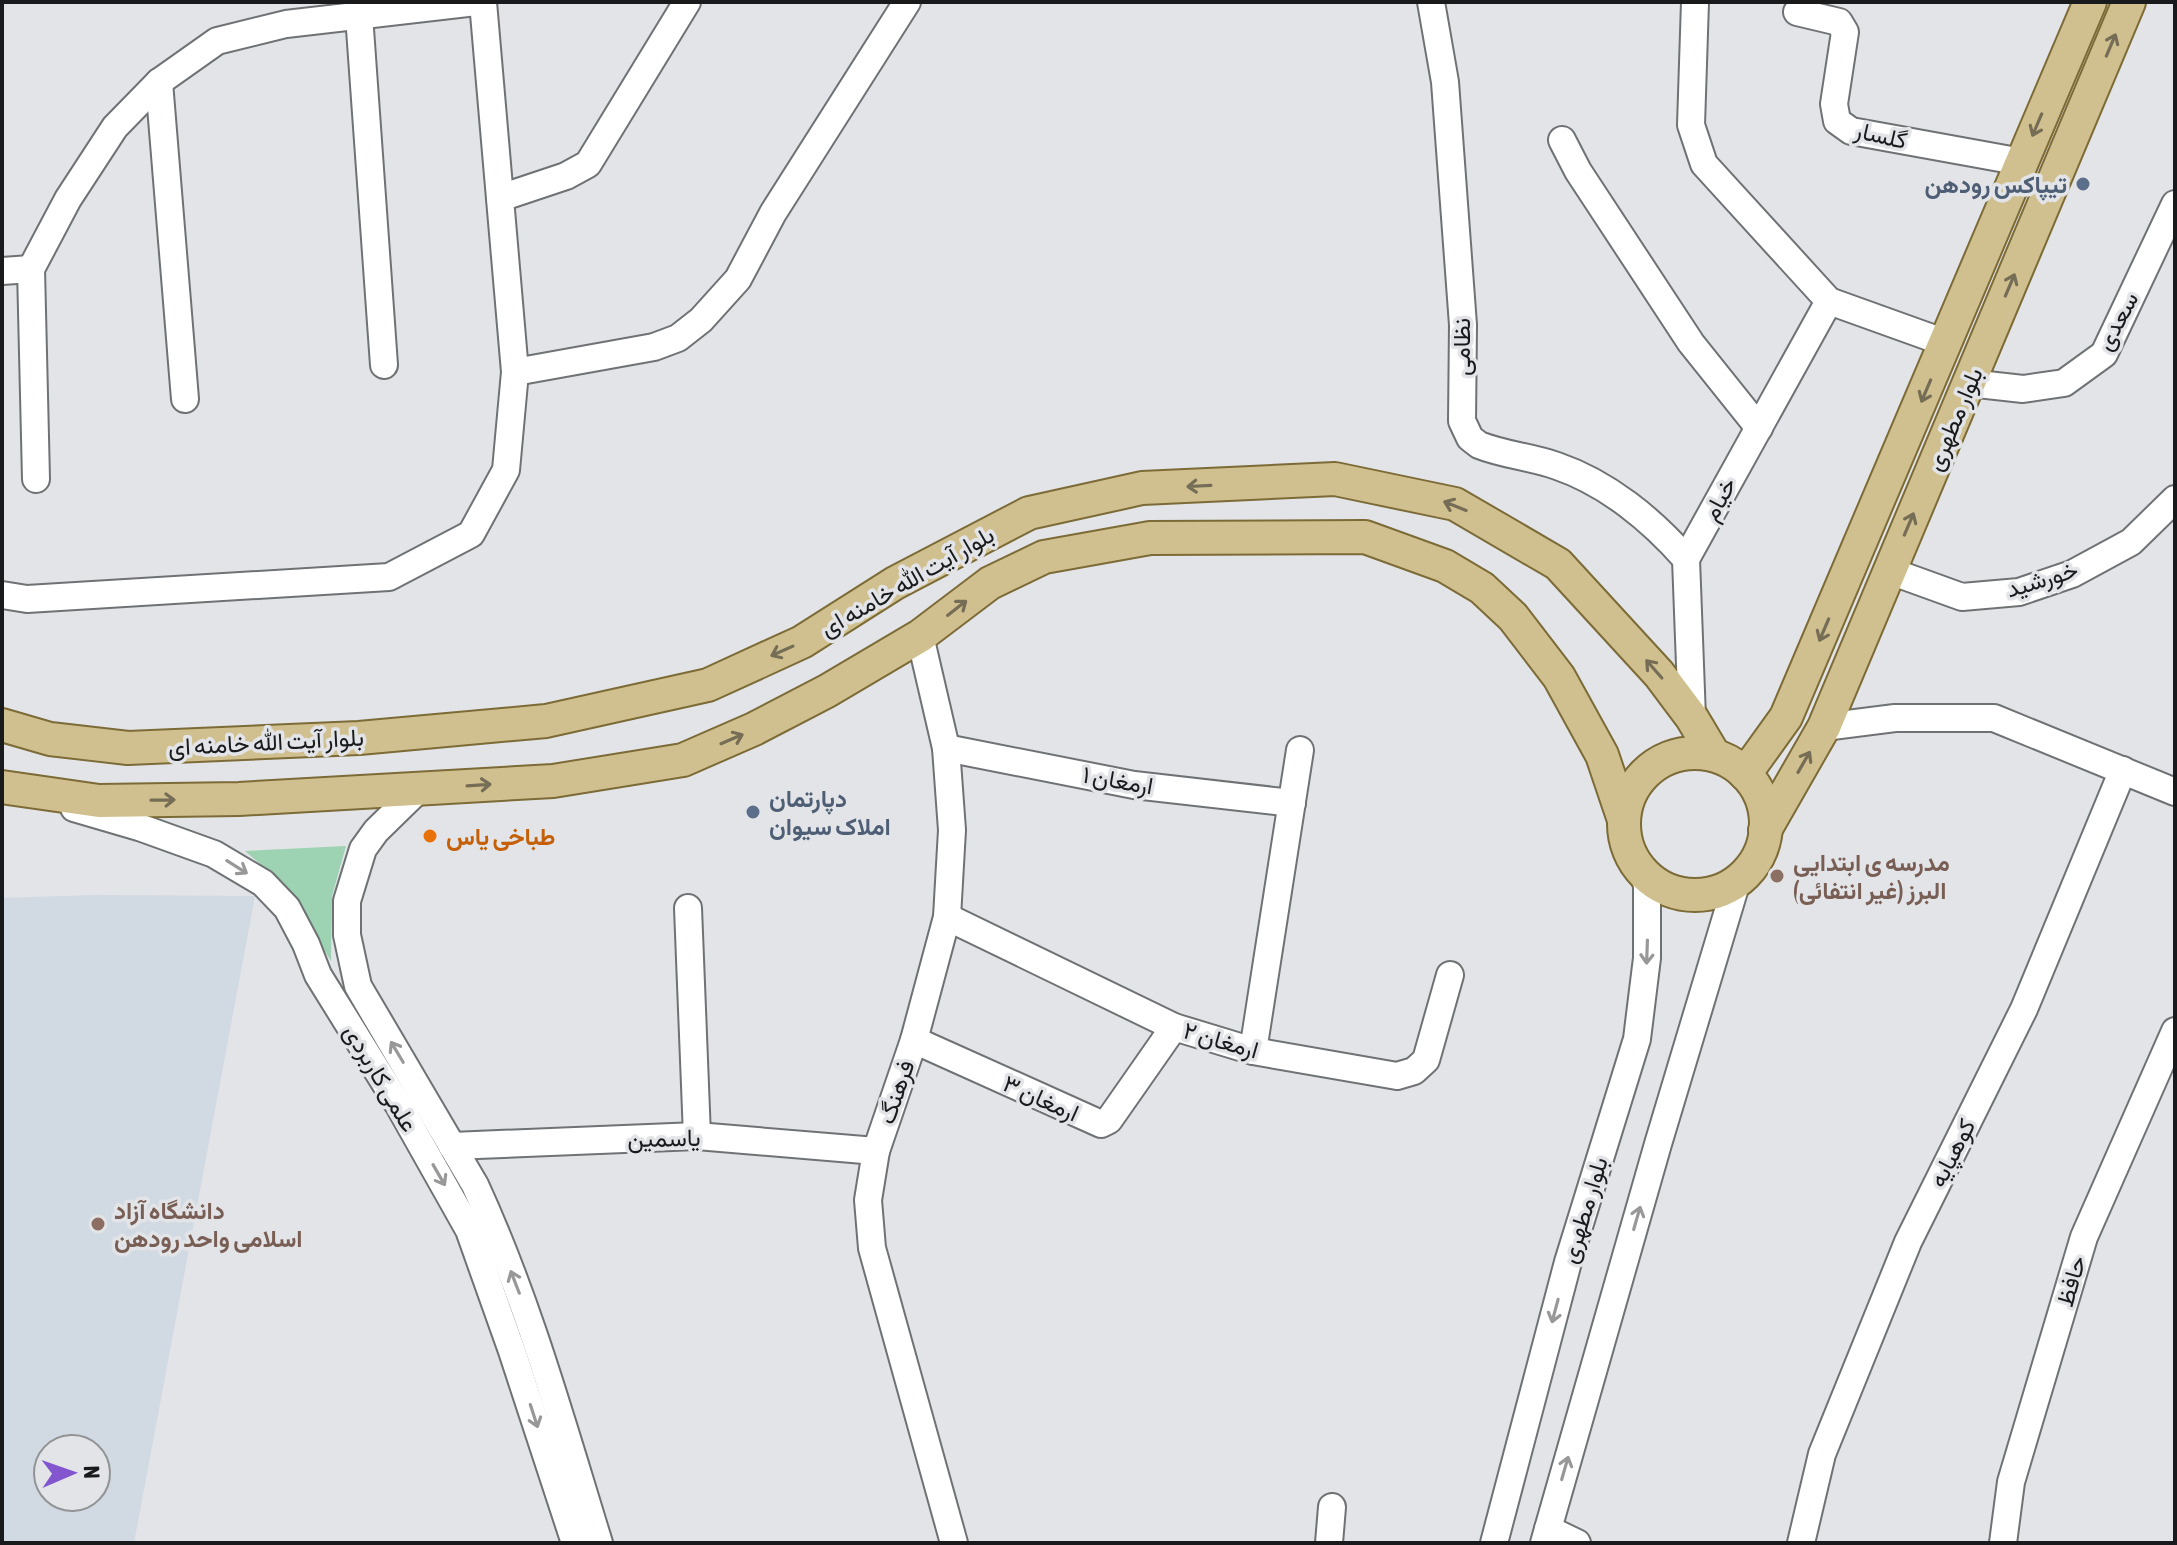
<svg xmlns="http://www.w3.org/2000/svg" width="2177" height="1545" font-family="'Asap Condensed',Vazirmatn,sans-serif">
  <style>
    .built { fill: #d1d9e2; fill-rule: evenodd }
    .green { fill: #9dd2b2 }
    .lines { fill: none; stroke-linecap: round; stroke-linejoin: round }
    .minor-casing { stroke: #6f7274; stroke-width: 30 }
    .major-casing { stroke: #7c6b36; stroke-width: 36 }
    .minor { stroke: #fff; stroke-width: 26 }
    .major { stroke: #d1c08f; stroke-width: 32 }
    .oneway { stroke: #756d55 }
    .oneway2 { stroke: #989898 }
    .service-dot { fill: #5c6f8a; stroke: #e2e4e7; stroke-width: 3 }
    .food-dot { fill: #e8710a; stroke: #e2e4e7; stroke-width: 3 }
    .education-dot { fill: #8d6e63; stroke: #e2e4e7; stroke-width: 3 }
    .labels { text-anchor: middle; dominant-baseline: central; stroke-width: 7; stroke-linejoin: round; paint-order: stroke }
    .street-label { font-size: 24px; fill: #191a1b; stroke: #e2e4e7 }
    .service-label { font-size: 24px; font-weight: bold; fill: #4e5e75; stroke: #e2e4e7; text-anchor: end }
    .food-label { font-size: 24px; font-weight: bold; fill: #c56008; stroke: #e2e4e7; text-anchor: start }
    .education-label { font-size: 24px; font-weight: bold; fill: #785e54; stroke: #e2e4e7; text-anchor: start }
  </style>
  <rect width="100%" height="100%" fill="#e2e4e7"/>
  <path class="built" d="M95,895l160,1 -121,647h-132v-645zM48,1449h48v48h-48z"/>
  <path class="green" d="M346,846l-14,50 -1,65 -49,-78 -37,-32z"/>
  <g class="lines">
    <g class="minor-casing">
      <g id="minor">
        <path d="M1431,2l14,80 18,243 -1,96 8,17 9,7c25,10 53,12 78,21 50,17 95,54 129,93"/>
        <path d="M1797,12l42,10 6,10 -11,72 3,17 14,10 171,31"/>
        <path d="M359,15l25,350"/>
        <path d="M159,82l26,317"/>
        <path d="M1562,140l16,31 113,172 68,85"/>
        <path d="M500,198l66,-22 22,-12 99,-162"/>
        <path d="M2,271l29,-2"/>
        <path d="M1829,301l117,42"/>
        <path d="M515,372l139,-25 24,-9 23,-18 37,-41 35,-66 134,-211"/>
        <path d="M1969,383l54,6 41,-6 40,-29 71,-150"/>
        <path d="M36,479l-5,-210 37,-70 47,-72 44,-45 58,-41 69,-17 190,-22"/>
        <path d="M1890,571l72,26 57,-5 53,-18 59,-32 44,-43"/>
        <path d="M2,595l25,4 362,-22 82,-43 35,-64 9,-98 -32,-370"/>
        <path d="M920,636l26,112 6,82 -5,87 -33,123 -38,111 -8,49 4,48 82,295"/>
        <path d="M1692,718l-6,-159 143,-258 -125,-137 -13,-39 4,-123"/>
        <path d="M1824,727l71,-9h99l181,74"/>
        <path d="M946,748l188,37 158,18"/>
        <path d="M419,789l-43,42 -13,18 -16,52v34l11,51 117,199c53,115 87,238 124,358"/>
        <path d="M74,808l65,19 75,27 49,29 24,25 19,36 12,31 80,129 71,126 43,121 63,192"/>
        <path d="M688,908l9,228"/>
        <path d="M947,917l227,110 79,24 144,25 17,-5 12,-11 24,-85"/>
        <path d="M914,1040l187,84 8,-4 65,-93"/>
        <path d="M1253,1051l47,-301"/>
        <path d="M452,1146l245,-10 179,15"/>
        <path d="M1548,1529l29,14"/>
        <path d="M1329,1543l3,-36"/>
        <path d="M1494,1543l74,-281 69,-223 10,-81v-72l-3,-12"/>
        <path d="M1544,1543l114,-399 79,-263"/>
        <path d="M1801,1543l21,-89 86,-212 116,-233 99,-239"/>
        <path d="M2003,1543l8,-61 73,-245 91,-206"/>
      </g>
    </g>
    <g class="major-casing">
      <g id="major">
        <path d="M2,725l48,14 78,9 231,-10 187,-17 162,-36 94,-43 93,-59 134,-70 113,-25 193,-9 120,25 103,60 101,110 33,44 22,37"/>
        <circle cx="1695" cy="824" r="71"/>
        <path d="M1745,774l41,-57 304,-715"/>
        <path d="M2,787l97,14 140,-2 314,-18 130,-21 71,-31 73,-38 93,-55 70,-53 54,-26 106,-19 215,-1 80,29 37,22 31,29 46,60 43,78 22,65"/>
        <path d="M1765,830l59,-103 305,-725"/>
      </g>
    </g>
    <use href="#minor" class="minor"/>
    <use href="#major" class="major"/>
  </g>
  <defs><path id="oneway-shaft" d="M-6 0H5M1.5-3L5.5 0L1.5 3" fill="none" stroke-width="1.6" stroke-linecap="round" stroke-linejoin="round" transform="scale(2)"/></defs>
  <g class="oneway">
    <use href="#oneway-shaft" transform="translate(2111 45) rotate(-67)"/>
    <use href="#oneway-shaft" transform="translate(2037 125) rotate(113)"/>
    <use href="#oneway-shaft" transform="translate(2010 285) rotate(-67)"/>
    <use href="#oneway-shaft" transform="translate(1926 391) rotate(113)"/>
    <use href="#oneway-shaft" transform="translate(1199 486) rotate(177)"/>
    <use href="#oneway-shaft" transform="translate(1455 506) rotate(-158)"/>
    <use href="#oneway-shaft" transform="translate(1909 524) rotate(-67)"/>
    <use href="#oneway-shaft" transform="translate(957 608) rotate(-38)"/>
    <use href="#oneway-shaft" transform="translate(1824 630) rotate(113)"/>
    <use href="#oneway-shaft" transform="translate(782 651) rotate(156)"/>
    <use href="#oneway-shaft" transform="translate(1654 669) rotate(-131)"/>
    <use href="#oneway-shaft" transform="translate(732 739) rotate(-23)"/>
    <use href="#oneway-shaft" transform="translate(1804 762) rotate(-60)"/>
    <use href="#oneway-shaft" transform="translate(479 785) rotate(-4)"/>
    <use href="#oneway-shaft" transform="translate(163 800) rotate(-1)"/>
  </g>
  <g class="oneway2">
    <use href="#oneway-shaft" transform="translate(237 867) rotate(32)"/>
    <use href="#oneway-shaft" transform="translate(1647 952) rotate(92)"/>
    <use href="#oneway-shaft" transform="translate(397 1052) rotate(-121)"/>
    <use href="#oneway-shaft" transform="translate(439 1175) rotate(60)"/>
    <use href="#oneway-shaft" transform="translate(1637 1218) rotate(-74)"/>
    <use href="#oneway-shaft" transform="translate(515 1282) rotate(-111)"/>
    <use href="#oneway-shaft" transform="translate(1555 1311) rotate(105)"/>
    <use href="#oneway-shaft" transform="translate(534 1416) rotate(72)"/>
    <use href="#oneway-shaft" transform="translate(1565 1468) rotate(-74)"/>
  </g>
  <g class="service-dot">
    <circle cx="2083" cy="184" r="8"/>
    <circle cx="753" cy="812" r="8"/>
  </g>
  <circle class="food-dot" cx="430" cy="836" r="8"/>
  <g class="education-dot">
    <circle cx="1777" cy="876" r="8"/>
    <circle cx="98" cy="1224" r="8"/>
  </g>
  <g class="labels">
    <g class="street-label">
      <text transform="translate(1881 135) rotate(13)">گلسار</text>
      <text transform="translate(2117 321) rotate(-62)">سعدی</text>
      <text transform="translate(1461 347) rotate(-90)">نظامی</text>
      <text transform="translate(1954 419) rotate(-67)">بلوار مطهری</text>
      <text transform="translate(1719 499) rotate(-62)">خیام</text>
      <text transform="translate(2042 579) rotate(-17)">خورشید</text>
      <text transform="translate(907 581) rotate(-30)">بلوار آیت الله خامنه ای</text>
      <text transform="translate(266 742) rotate(-3)">بلوار آیت الله خامنه ای</text>
      <text transform="translate(1118 780) rotate(10)">ارمغان ۱</text>
      <text transform="translate(1221 1040) rotate(16)">ارمغان ۲</text>
      <text transform="translate(381 1078) rotate(59)">علمی کاربردی</text>
      <text transform="translate(896 1092) rotate(-71)">فرهنگ</text>
      <text transform="translate(1041 1098) rotate(24)">ارمغان ۳</text>
      <text transform="translate(664 1138) rotate(-1)">یاسمین</text>
      <text transform="translate(1952 1153) rotate(-63)">کوهپایه</text>
      <text transform="translate(1584 1210) rotate(-73)">بلوار مطهری</text>
      <text transform="translate(2071 1281) rotate(-74)">حافظ</text>
    </g>
    <g class="service-label">
      <text x="2067" y="184">تیپاکس رودهن</text>
      <text x="769" y="798" text-anchor="start">دپارتمان<tspan x="769" dy="28">املاک سیوان</tspan></text>
    </g>
    <g class="food-label">
      <text x="446" y="836">طباخی یاس</text>
    </g>
    <g class="education-label">
      <text x="1793" y="862">مدرسه ی ابتدایی<tspan x="1793" dy="28">(غیر انتفائی) البرز</tspan></text>
      <text x="114" y="1210">دانشگاه آزاد<tspan x="114" dy="28">اسلامی واحد رودهن</tspan></text>
    </g>
  </g>
  <rect width="2177" height="1545" fill="none" stroke="#191a1b" stroke-width="8"/>
  <g transform="translate(72 1473) rotate(88)"><circle r="38" fill="#e2e4e7" stroke="#929395" stroke-width="2"/>
  <path d="M0-6L14 30L0 20L-14 30Z" fill="#8356d0"/>
  <text y="-12" font-size="22" font-weight="bold" text-anchor="middle" fill="#191a1b">N</text>
  </g>
</svg>
